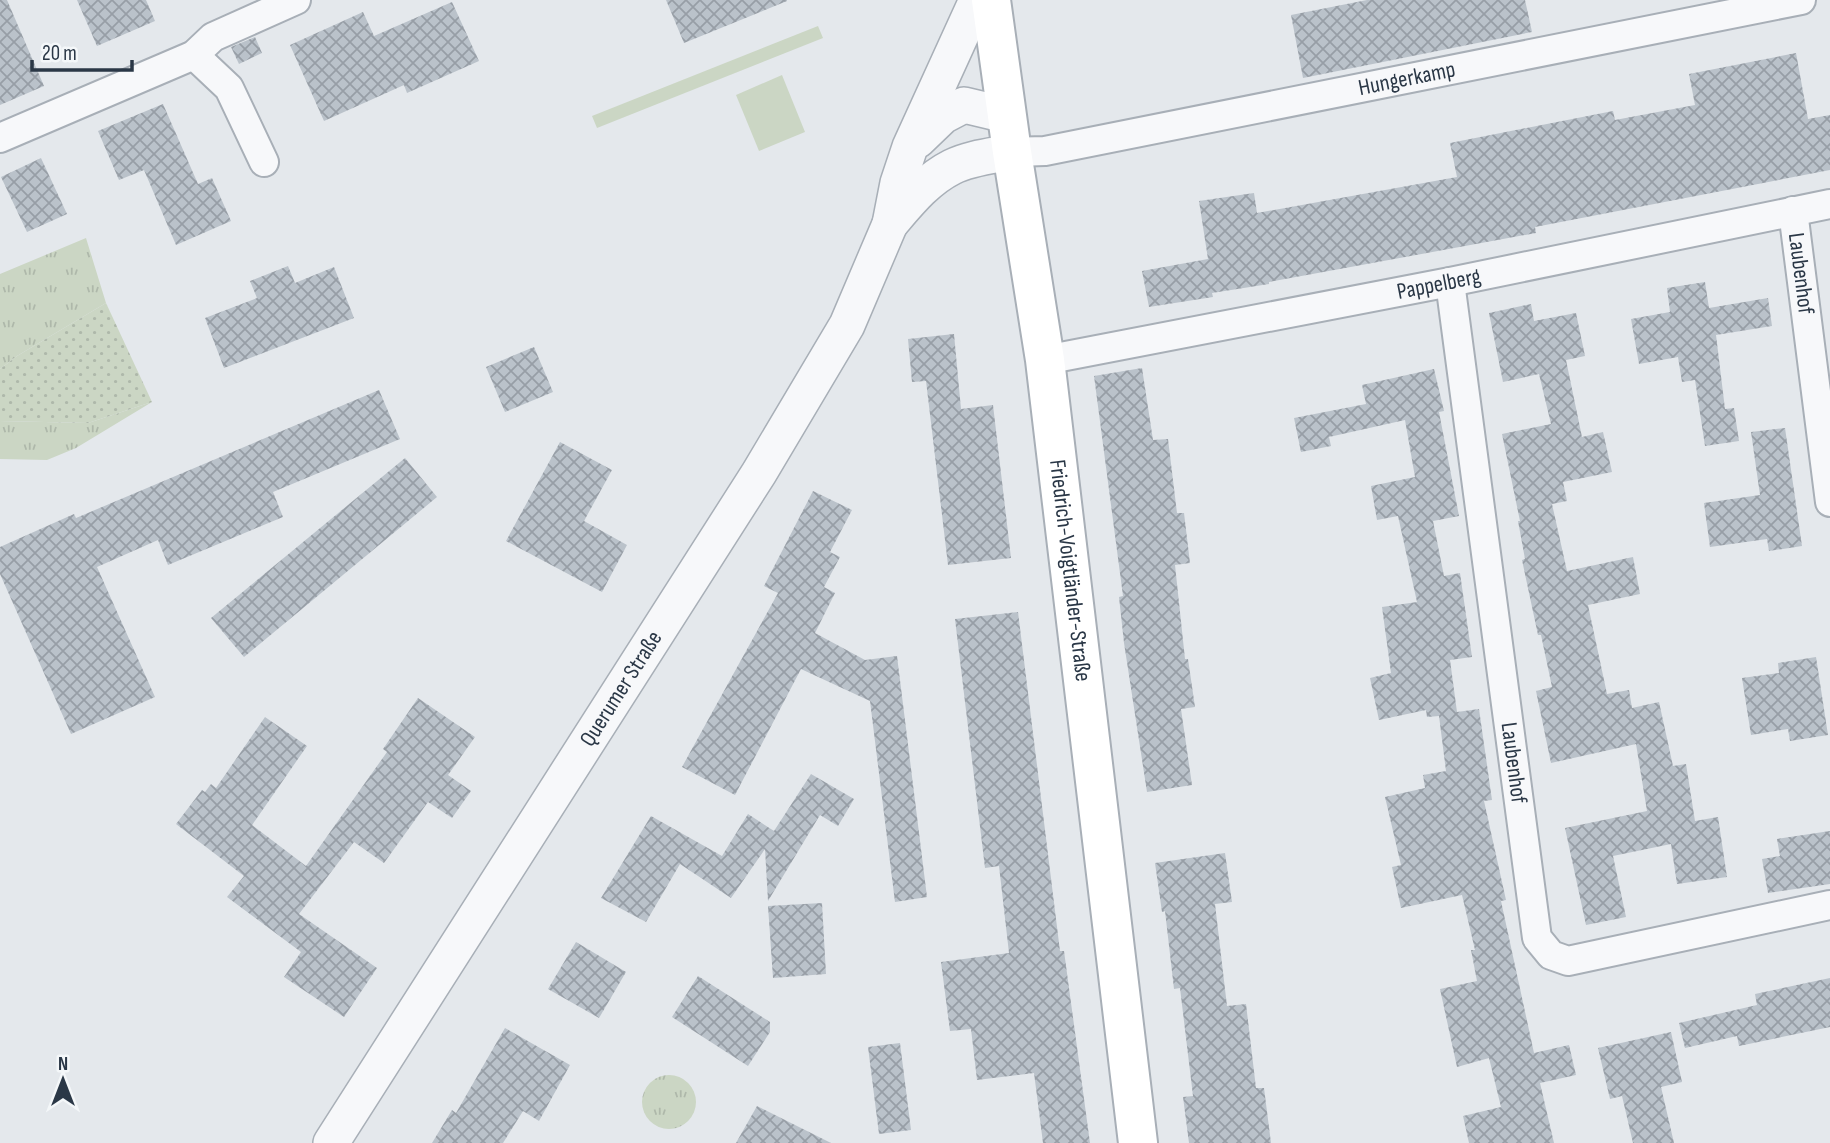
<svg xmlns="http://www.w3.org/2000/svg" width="1830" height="1143" font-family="'Sofia Sans Condensed',sans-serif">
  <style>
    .grass { fill: url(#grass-tufts) }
    .park { fill: url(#park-dots) }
    .garden { fill: #cbd6c4 }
    .building { fill: url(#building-cross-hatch) }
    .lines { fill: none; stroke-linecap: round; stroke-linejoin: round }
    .minor-casing { stroke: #a8afb7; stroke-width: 32 }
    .tertiary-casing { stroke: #a8afb7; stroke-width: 38 }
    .secondary-casing { stroke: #a8afb7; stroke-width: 42 }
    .minor { stroke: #f7f8fa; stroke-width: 28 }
    .tertiary { stroke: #f7f8fa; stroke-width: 35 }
    .secondary { stroke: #fff; stroke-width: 38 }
    .labels { text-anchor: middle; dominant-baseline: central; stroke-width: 6; stroke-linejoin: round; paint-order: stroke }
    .street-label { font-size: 23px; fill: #2a3746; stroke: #f4f7f9 }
  </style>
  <defs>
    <pattern id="grass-tufts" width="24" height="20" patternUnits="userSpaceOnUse" patternTransform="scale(1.75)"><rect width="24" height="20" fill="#cbd6c4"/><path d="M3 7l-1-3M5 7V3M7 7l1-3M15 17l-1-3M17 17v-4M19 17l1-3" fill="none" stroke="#aeb8aa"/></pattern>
    <pattern id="park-dots" width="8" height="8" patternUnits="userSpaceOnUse" patternTransform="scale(1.75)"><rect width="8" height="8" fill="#cbd6c4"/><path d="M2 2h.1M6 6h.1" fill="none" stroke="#aeb8aa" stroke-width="1.8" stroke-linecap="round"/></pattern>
    <pattern id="building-cross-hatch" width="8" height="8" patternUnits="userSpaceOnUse" patternTransform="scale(1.75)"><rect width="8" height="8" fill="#bac2ca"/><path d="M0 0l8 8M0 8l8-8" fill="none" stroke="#979ea6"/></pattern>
  </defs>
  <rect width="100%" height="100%" fill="#e4e8ec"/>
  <g class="grass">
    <path d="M86,238l20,65 -89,53 -17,13v-95z"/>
    <path d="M152,402l-76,46 -29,12 -47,-1v-38l88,2z"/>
    <circle cx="669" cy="1102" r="27"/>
  </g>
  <path class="park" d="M106,303l46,99 -64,21 -88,-2v-52l17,-13z"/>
  <g class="garden">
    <path d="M818,26l5,12 -226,90 -5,-12z"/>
    <path d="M782,75l23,57 -46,19 -23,-56z"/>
  </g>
  <g class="building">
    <path d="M0,0h7l37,86 -44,19z"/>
    <path d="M77,0h69l9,21 -58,25z"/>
    <path d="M666,0h121v1l-103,42z"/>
    <path d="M1367,0h158l7,32 -229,46 -12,-63z"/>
    <path d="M452,2l27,59 -72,32 -3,-8 -80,36 -34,-76 73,-33 11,24z"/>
    <path d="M255,37l7,16 -23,11 -8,-17z"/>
    <path d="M1796,53l12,66 22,-4v55l-295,57 1,6 -267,49v2l-57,9 1,4 -64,10 -7,-36 66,-12 -9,-58 55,-8 3,20 200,-36 -7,-34 163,-32 2,9 80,-15 -6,-31z"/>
    <path d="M163,104l35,80 14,-6 19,43 -55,24 -32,-75 -25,10 -21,-49z"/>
    <path d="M41,158l26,56 -40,18 -26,-55z"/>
    <path d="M288,266l7,17 39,-16 20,51 -130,50 -19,-50 52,-20 -7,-17z"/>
    <path d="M1705,282l4,26 59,-10 4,28 -56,9 9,74 9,-1 5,33 -34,5 -10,-66 -13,2 -4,-25 -39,7 -8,-45 39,-7 -3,-24z"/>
    <path d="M1531,304l3,17 42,-8 9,43 -19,4 16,77 21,-5 9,40 -49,10 4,19 -15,3 15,67 66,-14 7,37 -52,11 19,89 22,-4 3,18 27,-6 14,64 13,-2 9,57 23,-4 9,60 -50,7 -6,-40 -58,12 13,61 -40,8 -21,-97 82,-17 -11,-67 -85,19 -15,-72 16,-4 -11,-52h-3l-16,-75 3,-1 -7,-38h2l-18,-87 49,-10 -12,-50 -36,8 -14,-69z"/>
    <path d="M954,334l7,75 32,-4 18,153 -63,7 -22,-184 -14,1 -4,-43z"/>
    <path d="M534,347l19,45 -48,20 -19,-45z"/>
    <path d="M1142,368l11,72 15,-1 9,74h7l6,50 -15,2 10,94h3l7,48 -14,2 11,76 -45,7 -23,-149 -5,-46 4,-1 -29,-220z"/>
    <path d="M1434,369l10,42 -5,1 20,104 -26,5 11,55 16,-3 12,84 -22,3 7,52 22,-3 13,91 -8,1 22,99 -5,1 33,152 35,-8 7,30 -36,8 14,60h-85l-6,-27 38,-9 -12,-49 -32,9 -17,-78 37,-8 -6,-31h4l-13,-55 -61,13 -5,-23 -4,-18 9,-2 -16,-68 40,-9 -2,-13 23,-4 -7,-55 -12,1 -1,-7 -47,10 -9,-42 21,-5 -9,-66 35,-5 -19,-86 -21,4 -6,-34 44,-9 -10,-57 -76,17 2,9 -30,6 -7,-34 72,-14 -4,-19z"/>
    <path d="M379,390l21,49 -127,53 10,25 -115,48 -10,-25 -61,27 58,130 -84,37 -71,-160v-27l74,-33 2,4z"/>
    <path d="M1785,428l17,118 -33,5 -2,-12 -57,8 -6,-44 56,-8 -9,-63z"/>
    <path d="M560,442l52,28 -28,51 43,24 -25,47 -96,-51z"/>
    <path d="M405,458l32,39 -193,160 -33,-39z"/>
    <path d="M813,491l39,19 -22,42 10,5 -16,30 11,6 -20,40 50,27 32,-4 30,241 -32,5 -25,-201 -69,-32 -66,126 -53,-28 96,-174 -14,-7z"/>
    <path d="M1018,612l42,339h4l26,192h-47l-9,-70 -57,7 -6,-51 -21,2 -9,-69 68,-9 -10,-87 -14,2 -30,-249z"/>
    <path d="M1816,657l12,78 -38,6 -2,-12 -37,6 -9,-57 37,-5 -1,-10z"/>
    <path d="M418,698l57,39 -27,38 23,16 -19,27 -24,-16 -44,61 -30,-21 -55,72 78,54 -33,49 -60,-40 17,-25 -74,-55 17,-21 -68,-52 26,-34 3,2 6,-8 5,4 49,-71 42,29 -55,79 54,41 81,-114 -4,-3z"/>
    <path d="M811,774l43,25 -16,27 -18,-11 -52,86 -3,-52 -34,49 -51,-34 -34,58 -45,-24 50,-82 71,40 26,-42 26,17z"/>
    <path d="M1830,831v53l-62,9 -6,-34 18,-3 -3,-17z"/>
    <path d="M1225,853l7,49 -17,2 12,102 19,-2 10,84h8l7,55h-82l-6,-46 10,-1 -13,-108 -6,1 -9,-78 -3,1 -7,-49z"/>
    <path d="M822,903l4,71 -53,4 -5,-72z"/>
    <path d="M576,942l50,30 -27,46 -51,-29z"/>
    <path d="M698,976l72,46v10l-22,34 -76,-49z"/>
    <path d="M1830,978v49l-91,19 -2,-10 -52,12 -6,-25 78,-18 -2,-11z"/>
    <path d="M505,1028l65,37 -31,56 -16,-10 -20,32h-71l20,-33 4,3z"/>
    <path d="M1671,1032l11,50 -21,5 13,56h-41l-11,-47 -12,3 -12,-51z"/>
    <path d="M900,1043l11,87 -32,4 -11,-87z"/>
    <path d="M757,1106l74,37h-95z"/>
  </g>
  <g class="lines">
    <g class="minor-casing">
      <g id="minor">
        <path d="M194,55l35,33 35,74"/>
        <path d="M0,138l194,-83 19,-18 83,-37"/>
        <path id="s1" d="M1012,152l33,-1 756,-151"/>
        <path id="s2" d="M1793,211l37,291"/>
        <path id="s3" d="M1450,282l87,656 14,17 17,6 262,-56"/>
        <path id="s4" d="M1045,360l405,-78 380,-78"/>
      </g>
    </g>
    <g class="tertiary-casing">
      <g id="tertiary">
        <path d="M918,140l25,-24 21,-11 42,10"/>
        <path d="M890,224c18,-21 36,-44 62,-57 18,-9 40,-11 60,-15"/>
        <path id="s5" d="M331,1143l428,-670 88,-148 43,-101 8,-41 12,-36 67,-147"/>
      </g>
    </g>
    <g class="secondary-casing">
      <g id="secondary">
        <path id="s6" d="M991,0l21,152 33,208 93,783"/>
      </g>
    </g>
    <use href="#minor" class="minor"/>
    <use href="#tertiary" class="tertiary"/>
    <use href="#secondary" class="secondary"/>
  </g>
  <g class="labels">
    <g class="street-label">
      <text stroke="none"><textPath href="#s1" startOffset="402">Hungerkamp</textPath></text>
      <text stroke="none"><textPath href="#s2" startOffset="63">Laubenhof</textPath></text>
      <text stroke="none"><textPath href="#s4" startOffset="401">Pappelberg</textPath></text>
      <text stroke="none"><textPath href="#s6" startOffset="576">Friedrich-Voigtländer-Straße</textPath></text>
      <text stroke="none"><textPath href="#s5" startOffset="539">Querumer Straße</textPath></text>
      <text stroke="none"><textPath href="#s3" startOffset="485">Laubenhof</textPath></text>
    </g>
  </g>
  <g transform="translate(63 1080)" stroke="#f4f7f9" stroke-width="5" paint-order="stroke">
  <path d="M0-5L12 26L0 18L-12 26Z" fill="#2a3746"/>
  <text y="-10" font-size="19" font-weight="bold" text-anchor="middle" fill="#2a3746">N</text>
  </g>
  <path d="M32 60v10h100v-10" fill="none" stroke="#2a3746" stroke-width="3.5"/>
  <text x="42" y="60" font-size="21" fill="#2a3746" stroke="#f4f7f9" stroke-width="5" paint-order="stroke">20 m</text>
</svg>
